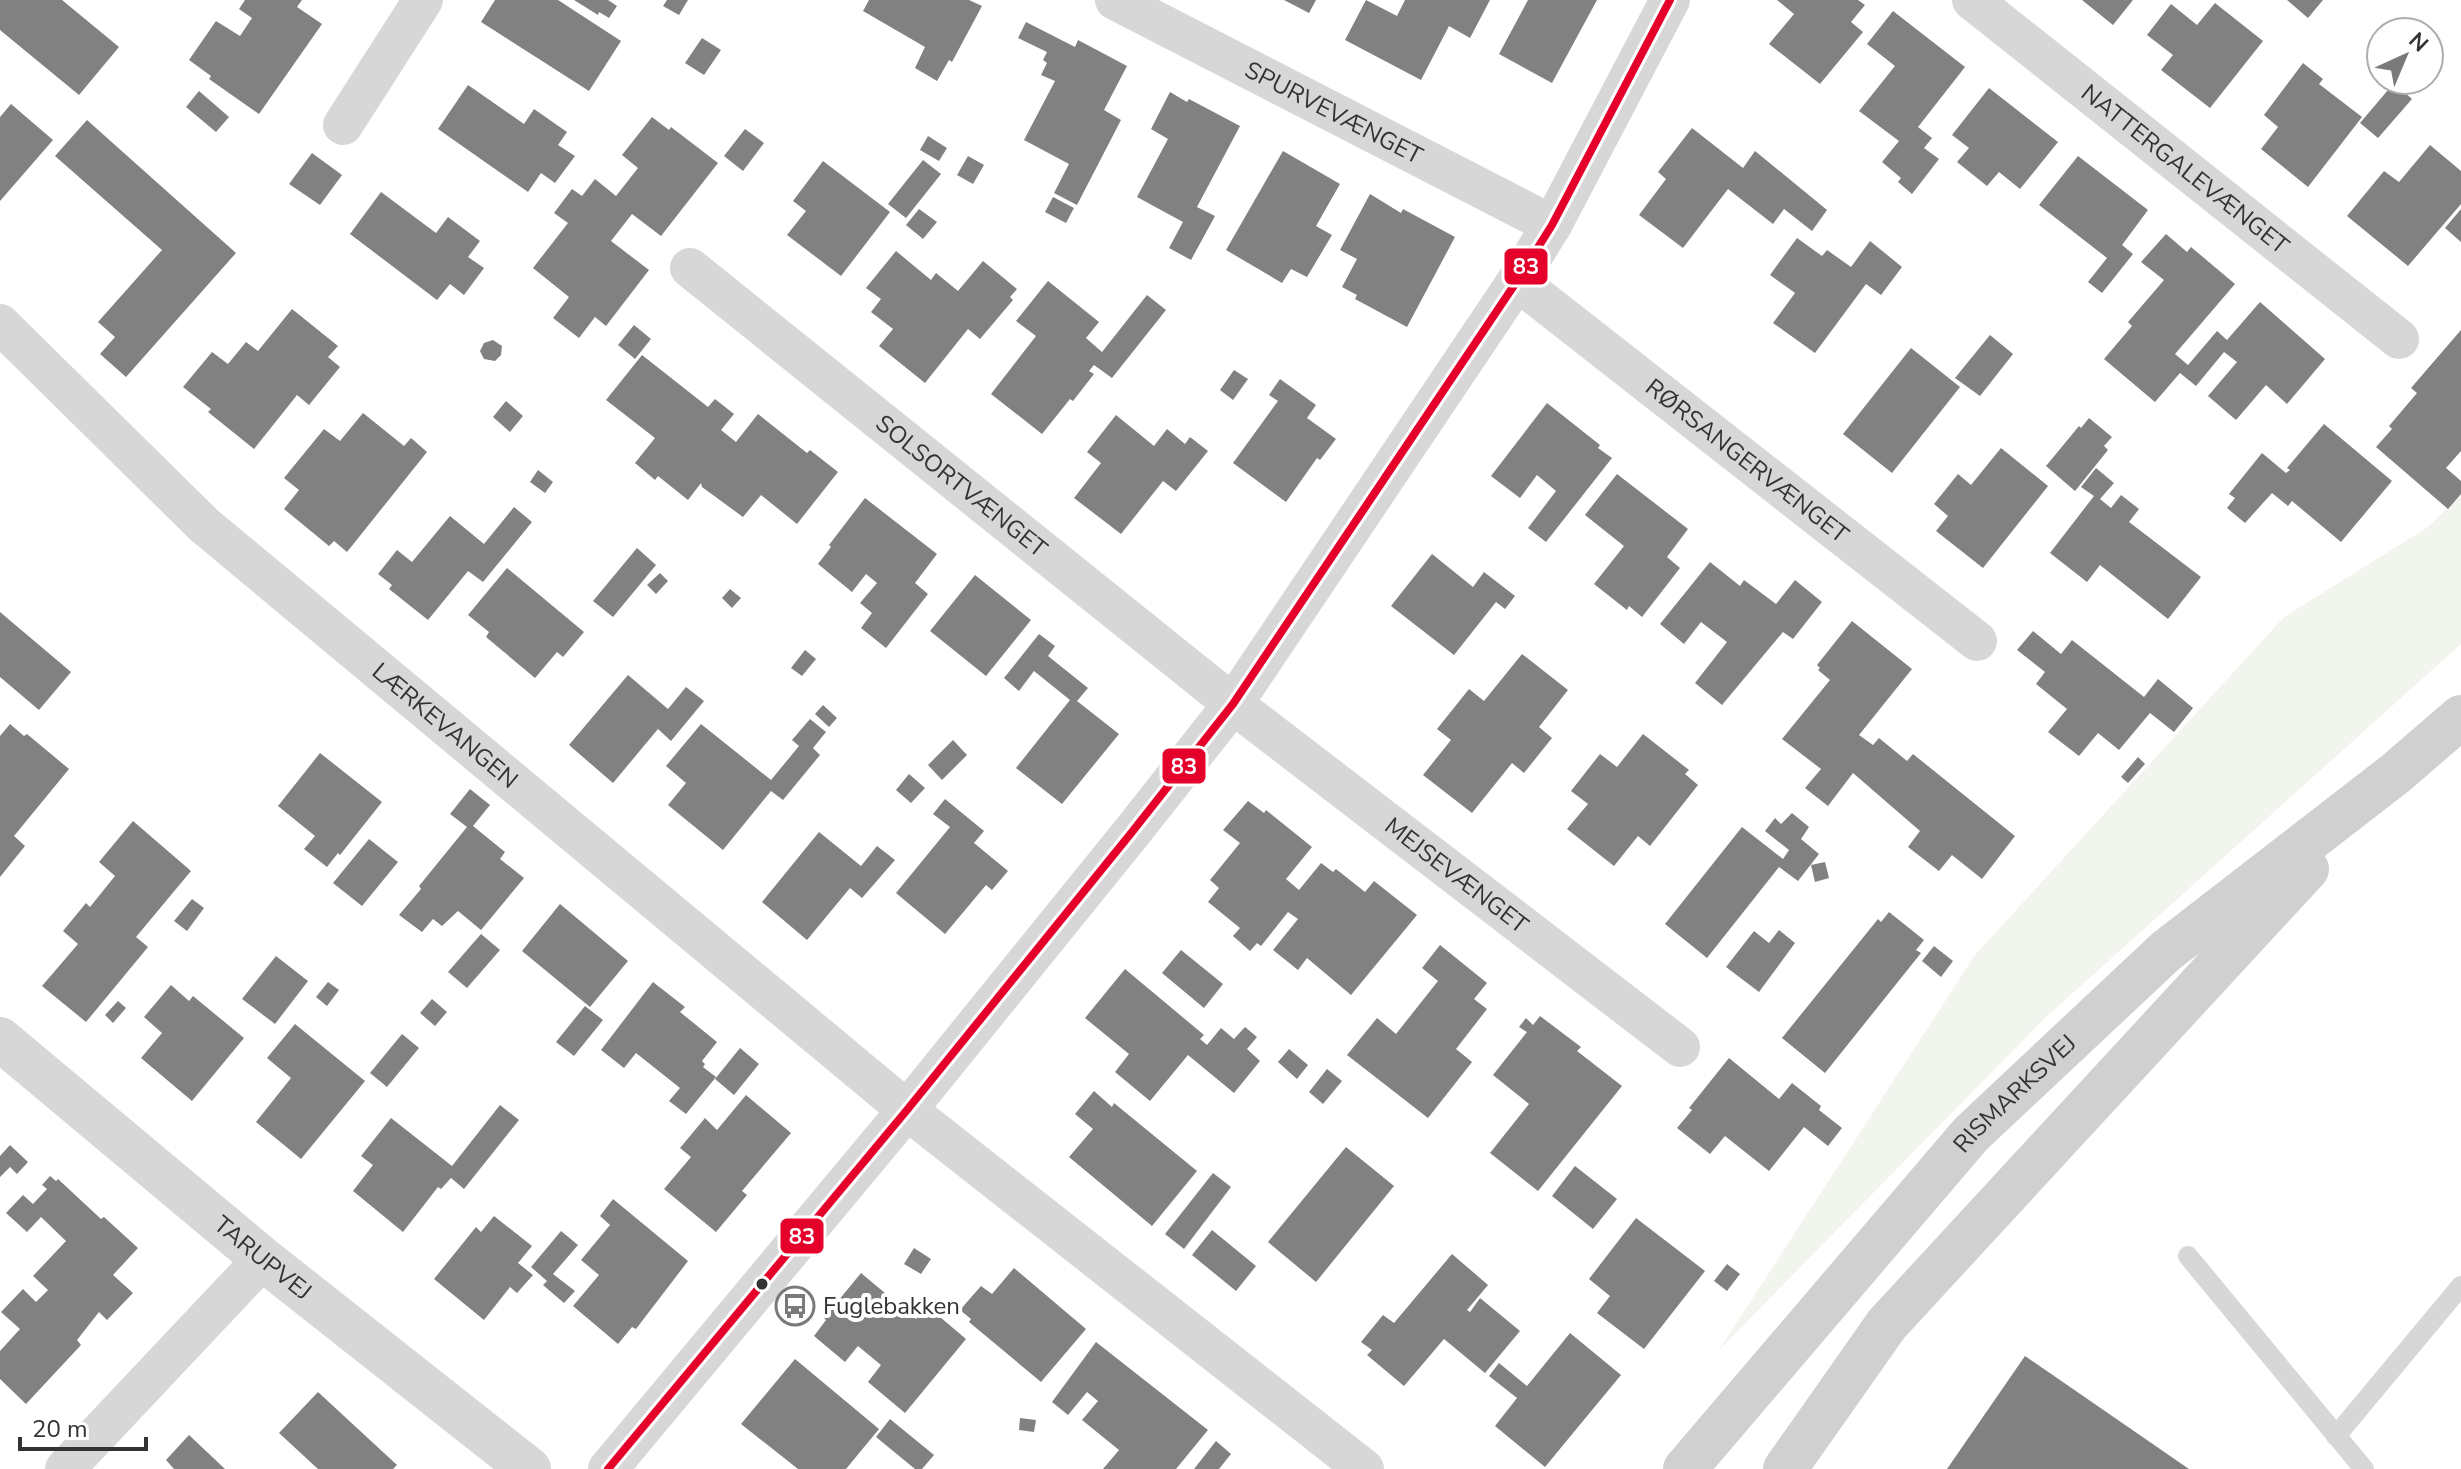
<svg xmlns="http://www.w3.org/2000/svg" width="2461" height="1469" font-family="'Nunito Sans',sans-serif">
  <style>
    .green { fill: #f1f5ed }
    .building { fill: #818181 }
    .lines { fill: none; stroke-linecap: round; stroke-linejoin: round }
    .service { stroke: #d7d7d7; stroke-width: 20 }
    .minor { stroke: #d7d7d7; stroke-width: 40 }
    .tertiary { stroke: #d7d7d7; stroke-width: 44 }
    .secondary { stroke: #d0d0d0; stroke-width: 44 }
    .bus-1-casing { stroke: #fff; stroke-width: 14 }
    .bus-1 { stroke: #e4002b; stroke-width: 8 }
    .bus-dot { fill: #333; stroke: #fff; stroke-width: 3 }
    .labels { text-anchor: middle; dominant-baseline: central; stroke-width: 8; stroke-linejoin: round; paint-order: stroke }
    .street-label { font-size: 24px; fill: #333; stroke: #fff }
    .poi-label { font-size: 24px; fill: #333; stroke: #fff; text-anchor: start }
    .line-badge { stroke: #fff; stroke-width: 3 }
    .badge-label { font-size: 22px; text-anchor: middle; font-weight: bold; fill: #fff }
  </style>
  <rect width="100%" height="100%" fill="#fff"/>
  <path class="green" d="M2461,495v149l-416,374 -326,332 256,-395 309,-338 144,-90z"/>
  <g class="building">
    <path d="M0,0h62l57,47 -40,48 -79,-65z"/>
    <path d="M245,0h57l-5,7 25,17 -63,90 -50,-35 2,-3 -22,-16 27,-39 24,15 12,-18 -13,-9z"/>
    <path d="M495,0h63l63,41 -32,50 -108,-69z"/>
    <path d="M574,0h34l9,6 -8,12 -10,-6 -1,3z"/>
    <path d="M667,0h21l-9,15 -16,-9z"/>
    <path d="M869,0h100l13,6 -30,56 -3,-2 -12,21 -22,-13 10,-21 -62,-36z"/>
    <path d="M1284,0h32l-7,13z"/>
    <path d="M1366,0l31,16 8,-16h85l-20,38 -21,-12 -28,54 -76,-40z"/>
    <path d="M1528,0h69l-45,83 -53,-29z"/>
    <path d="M1777,0h81l7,5 -14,17 12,10 -43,52 -51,-40 25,-30z"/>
    <path d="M2082,0h51l-20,25z"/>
    <path d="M2287,0h36l-15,18z"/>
    <path d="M2215,3l48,38 -53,67 -49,-38 12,-15 -26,-20 24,-31 26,21z"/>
    <path d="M1893,11l72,56 -47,60 14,11 -8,10 15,11 -27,35 -14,-12 3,-4 -19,-16 17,-21 -40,-30 36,-45 -28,-22z"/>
    <path d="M1026,22l49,25 3,-7 49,26 -23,44 17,10 -44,85 -23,-12 15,-29 -45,-24 31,-59 -14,-6 6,-12 -4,-3 4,-8 -29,-14z"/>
    <path d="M702,38l19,12 -17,25 -19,-12z"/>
    <path d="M2303,63l20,16 -4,5 43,33 -54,70 -47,-38 17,-22 -14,-12z"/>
    <path d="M2394,83l18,16 -34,39 -18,-15z"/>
    <path d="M468,85l56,39 10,-15 33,23 -9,13 17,11 -20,27 -14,-10 -13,19 -90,-63z"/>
    <path d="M1989,88l69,54 -38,47 -21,-17 -12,14 -30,-24 12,-14 -17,-13z"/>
    <path d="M199,91l30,26 -13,15 -30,-25z"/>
    <path d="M1170,92l17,10 2,-3 51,27 -43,81 18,9 -24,44 -22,-12 14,-26 -46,-25 31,-58 -17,-10z"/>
    <path d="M11,104l42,36 -53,61v-84z"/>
    <path d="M652,117l17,13 2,-3 47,36 -57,73 -29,-22 -21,27 38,29 -43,56 -11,-9 -16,21 -26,-20 16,-21 -36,-29 35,-45 -14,-10 18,-24 10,7 13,-17 21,17 22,-28 -16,-13z"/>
    <path d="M87,120l149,133 -110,124 -26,-23 15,-17 -17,-15 64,-72 -107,-94z"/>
    <path d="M1692,128l51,40 12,-17 72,59 -15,21 -28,-22 -11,15 -45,-35 -45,59 -44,-33 27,-36 -8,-7z"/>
    <path d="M745,129l19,14 -21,28 -19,-15z"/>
    <path d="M928,136l19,12 -8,13 -19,-11z"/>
    <path d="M2430,145l31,26v33l-53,62 -61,-50 37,-45 15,11z"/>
    <path d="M1283,151l57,33 -24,42 16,9 -25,42 -16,-8 -9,14 -56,-33z"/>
    <path d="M312,153l30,22 -22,30 -31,-21z"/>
    <path d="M968,156l16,9 -11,19 -16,-9z"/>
    <path d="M2078,156l70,54 -26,35 11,9 -31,39 -14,-11 19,-24 -68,-53z"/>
    <path d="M923,160l18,14 -35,44 -18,-14z"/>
    <path d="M823,161l67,51 -49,64 -54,-41 19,-24 -13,-10z"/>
    <path d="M381,192l55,41 12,-16 32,24 -12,16 16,11 -20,27 -14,-11 -13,16 -87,-66z"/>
    <path d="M1370,194l31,19 2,-4 52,28 -48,90 -52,-28 2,-4 -15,-8 15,-28 -17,-9z"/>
    <path d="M1053,197l21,11 -8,15 -21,-11z"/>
    <path d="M919,209l18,13 -14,17 -17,-14z"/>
    <path d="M2461,209v33l-16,-14z"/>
    <path d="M2166,234l21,18 4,-5 44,37 -60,70 13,11 29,-34 10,9 33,-38 65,57 -38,45 -21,-19 -30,35 -28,-24 29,-34 -13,-10 -28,34 -16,-13 -25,29 -51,-43 28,-33 -4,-4 36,-42 -23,-18z"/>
    <path d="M1797,238l25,18 5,-6 24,17 19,-26 32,26 -21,28 -15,-11 -51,69 -42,-30 22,-30 -25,-18z"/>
    <path d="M896,251l35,29 5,-7 22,18 25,-30 34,28 -7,8 3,3 -33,39 -12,-10 -43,54 -46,-37 14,-17 -22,-17 10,-13 -15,-11z"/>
    <path d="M1048,281l51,41 -13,16 16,14 45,-57 19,15 -54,68 -18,-13 -5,6 5,3 -21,27 -3,-2 -28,35 -51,-40 45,-58 -20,-15z"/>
    <path d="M292,309l46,37 -10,11 12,10 -31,38 -12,-10 -43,54 -46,-37 3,-3 -28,-22 29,-35 16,12 18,-22 12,9z"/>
    <path d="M634,325l17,14 -16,20 -17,-14z"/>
    <path d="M2461,330v121l-15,17 15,13v13l-13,15 -72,-62 16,-18 -3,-3 28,-33 -6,-5z"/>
    <path d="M1990,335l23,19 -33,42 -25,-18z"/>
    <path d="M493,340l9,6 -1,9 -6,6 -11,-2 -4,-8 4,-8z"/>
    <path d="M1911,348l49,39 -68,86 -49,-39z"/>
    <path d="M642,355l66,52 7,-8 19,15 -13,16 15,12 22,-28 49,39 3,-3 28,22 -41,52 -36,-29 -18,22 -41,-30 -1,-4 -13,17 -30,-24 -3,4 -20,-17 20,-25 -49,-38z"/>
    <path d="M1234,370l14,9 -15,21 -13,-10z"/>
    <path d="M1280,379l36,26 -9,13 29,21 -16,21 -3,-2 -31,44 -53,-39 45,-62 -9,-6z"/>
    <path d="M506,401l17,15 -13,16 -17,-15z"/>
    <path d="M1547,403l53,42 -2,3 14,10 -66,84 -18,-14 28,-37 -19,-16 -17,23 -29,-22z"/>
    <path d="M363,413l41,33 7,-8 16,14 -80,100 -13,-11 -5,5 -45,-37 15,-19 -15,-12 40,-49 16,12z"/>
    <path d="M1116,415l38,31 13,-17 18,15 5,-7 18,14 -32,40 -13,-10 -42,53 -47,-36 27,-35 -14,-11z"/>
    <path d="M2089,418l23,19 -8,9 4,4 -33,41 -29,-25 33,-40 2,2z"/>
    <path d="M2324,424l68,57 -51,61 -49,-41 -4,5 -16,-13 -27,30 -18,-15 8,-10 -6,-4 33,-41 24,20 4,-3 -3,-2z"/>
    <path d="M2001,448l47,38 -65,82 -47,-37 12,-15 -14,-12 24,-30 13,11z"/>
    <path d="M2096,468l18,15 -14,16 11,9 10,-13 18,14 -10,13 72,55 -33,42 -68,-54 -13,17 -37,-29 44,-57 -13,-9z"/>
    <path d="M538,470l15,12 -8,11 -15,-11z"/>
    <path d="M1617,474l71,55 -21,28 13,11 -38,49 -13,-11 -2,4 -33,-26 30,-38 -39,-31z"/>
    <path d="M865,498l72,56 -22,29 13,11 -42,54 -25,-20 11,-15 -12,-10 17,-20 -11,-9 -14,18 -34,-28 13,-17 -2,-2z"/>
    <path d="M514,507l18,15 -49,60 -15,-11 -40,49 -39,-31 3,-4 -14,-11 19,-24 15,12 38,-46 34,28z"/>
    <path d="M637,548l19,17 -43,52 -20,-16z"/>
    <path d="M1432,554l41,33 11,-15 31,24 -10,13 -9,-7 -42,53 -63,-49z"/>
    <path d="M1710,562l30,24 4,-6 32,24 19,-24 27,22 -29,37 -10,-7 -61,73 -27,-22 32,-41 -26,-20 -17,22 -24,-20z"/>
    <path d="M507,568l77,64 -21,25 -6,-5 -22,26 -49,-41 3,-5 -21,-17z"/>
    <path d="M660,573l8,8 -12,13 -9,-9z"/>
    <path d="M975,575l56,45 -45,56 -56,-45z"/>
    <path d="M730,589l11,9 -9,10 -10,-10z"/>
    <path d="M0,612l71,60 -32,38 -39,-33z"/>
    <path d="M1852,621l60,48 -53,66 14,10 6,-7 28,23 6,-7 102,82 -33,43 -30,-24 -13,16 -31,-24 12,-16 -67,-58 -25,33 -23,-18 16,-19 -39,-30 48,-59 -12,-10 2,-2 -3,-3z"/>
    <path d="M2033,631l28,23 11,-14 72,57 14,-18 35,29 -19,24 -24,-19 -31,37 -21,-17 -19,23 -31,-24 19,-23 -31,-25 9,-12 -28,-22z"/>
    <path d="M1039,634l16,12 -7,10 40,32 -11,13 42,33 -57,70 -46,-36 54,-68 -36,-29 -15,20 -15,-13z"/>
    <path d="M805,650l11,9 -14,17 -11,-8z"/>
    <path d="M1522,654l46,36 -29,37 13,11 -28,35 -12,-10 -40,50 -49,-38 28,-35 -14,-11 32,-40 15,12z"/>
    <path d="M628,675l40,34 18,-22 18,14 -33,40 -13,-12 -45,54 -44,-38z"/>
    <path d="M823,705l14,13 -8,9 -14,-13z"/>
    <path d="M810,719l16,13 -13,16 7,7 -37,45 -12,-9 -48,59 -55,-45 18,-22 -20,-17 35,-42 70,56 28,-34 -7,-6z"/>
    <path d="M10,724l14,12 3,-2 42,35 -55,67 11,10 -25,31v-141z"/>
    <path d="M1643,734l46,36 -4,4 13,11 -48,61 -12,-10 -24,30 -47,-37 21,-25 -17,-13 29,-37 17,13z"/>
    <path d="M953,740l14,15 -25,25 -14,-15z"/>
    <path d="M320,753l62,49 -42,53 -2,-2 -11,14 -23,-18 11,-13 -37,-30z"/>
    <path d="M2138,757l7,7 -17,19 -7,-6z"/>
    <path d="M909,774l16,14 -14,15 -15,-13z"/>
    <path d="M470,789l20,16 -17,21 32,26 -5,7 24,19 -43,52 -23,-19 -16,15 -9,-7 -11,13 -23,-17 22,-26 -2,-3 48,-59 -17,-13z"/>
    <path d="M945,799l39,32 -10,12 34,28 -16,19 -6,-5 -41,49 -49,-41 54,-66 -17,-13z"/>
    <path d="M1248,801l16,12 2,-3 46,37 -26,32 13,11 22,-27 12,9 3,-3 29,23 9,-11 43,34 -66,80 -44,-37 -9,12 -25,-20 25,-31 -10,-7 -27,34 -4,-3 -7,8 -17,-15 7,-8 -32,-26 11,-14 -9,-8 30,-37 -17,-13z"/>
    <path d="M1792,813l17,14 -8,12 18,15 -21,27 -19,-14 -72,91 -42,-34 77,-97 41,32 6,-9 -24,-19 10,-13 6,6z"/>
    <path d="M133,821l58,50 -55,66 12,10 -62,75 -44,-36 36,-42 -15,-13 23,-28 4,4 25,-31 -16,-14z"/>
    <path d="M819,832l42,34 16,-20 18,14 -33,38 -12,-10 -43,52 -45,-38z"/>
    <path d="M369,839l29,23 -36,44 -29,-23z"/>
    <path d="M1825,862l4,16 -14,4 -4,-17z"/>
    <path d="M192,899l12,9 -17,23 -13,-10z"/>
    <path d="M560,904l68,57 -38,46 -68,-56z"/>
    <path d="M1889,912l35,28 -8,10 5,3 -96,120 -43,-35 96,-119 3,3z"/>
    <path d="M1779,930l16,13 -36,49 -33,-25 28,-36 15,12z"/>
    <path d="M481,934l19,16 -33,38 -19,-16z"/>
    <path d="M1440,945l47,38 -13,16 13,10 -31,40 16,13 -44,56 -81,-63 30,-37 19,16 42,-53 -16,-13z"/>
    <path d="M1934,946l19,15 -12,16 -19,-16z"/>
    <path d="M1181,950l42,34 -19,24 -42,-35z"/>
    <path d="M276,956l32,25 -33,43 -33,-25z"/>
    <path d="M1125,969l79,66 -4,4 7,6 14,-17 13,11 11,-12 12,10 -10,12 13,12 -26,32 -46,-38 -38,46 -35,-29 14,-18 -44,-36z"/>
    <path d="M328,982l11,8 -12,16 -11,-9z"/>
    <path d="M653,982l32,25 -5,5 37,30 -15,19 3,3 -2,3 13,10 -30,37 -17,-13 11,-13 -44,-35 -12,15 -23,-18z"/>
    <path d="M171,985l18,16 4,-5 51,42 -52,63 -51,-43 21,-25 -18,-16z"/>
    <path d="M432,999l15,13 -12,14 -15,-13z"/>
    <path d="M118,1001l8,7 -13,15 -8,-8z"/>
    <path d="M585,1006l18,14 -29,36 -18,-14z"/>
    <path d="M1540,1016l41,31 -4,4 45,35 -84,105 -48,-38 39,-49 -36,-29 34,-43 -8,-5 7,-9 7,7z"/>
    <path d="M295,1024l70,57 -64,78 -45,-37 35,-44 -24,-20z"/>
    <path d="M402,1034l17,14 -32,39 -17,-14z"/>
    <path d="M740,1048l19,16 -25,31 -19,-16z"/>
    <path d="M1289,1049l19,16 -11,14 -19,-17z"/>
    <path d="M1729,1058l50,41 13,-16 29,23 -2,4 23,18 -14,18 -24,-19 -35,44 -44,-35 -15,18 -33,-26 15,-18 -3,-2z"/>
    <path d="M1327,1069l15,12 -19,23 -14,-12z"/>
    <path d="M1094,1091l18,16 2,-4 83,68 -45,55 -83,-69 24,-28 -18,-15z"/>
    <path d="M746,1095l45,38 -49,58 5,4 -31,37 -52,-43 27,-32 -11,-9 25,-30 12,12z"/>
    <path d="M500,1105l19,15 -55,69 -13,-11 -10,11 -3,-2 -35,45 -50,-41 20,-26 -12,-9 30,-38 61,48z"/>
    <path d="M10,1145l18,17 -11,12 -7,-7 -10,10v-21z"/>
    <path d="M1346,1147l48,39 -78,96 -48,-40z"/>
    <path d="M1575,1166l42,33 -24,30 -41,-33z"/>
    <path d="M1213,1173l18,14 -47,62 -19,-15z"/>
    <path d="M50,1176l6,5 2,-2 43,40 3,-2 34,31 -25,27 20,18 -26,27 -8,-8 -22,28 4,5 -55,59 -26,-25v-28l20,-22 -19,-17 22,-23 13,13 12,-12 -15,-14 33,-35 -25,-24 -14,15 -21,-19 17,-18 10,9 14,-15 -5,-4z"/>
    <path d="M613,1199l75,62 -52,68 -4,-2 -14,17 -45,-38 26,-31 -18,-15 29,-35 -10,-9z"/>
    <path d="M494,1216l38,30 -14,17 15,12 -16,18 -7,-6 -26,33 -50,-41 42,-52 5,5z"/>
    <path d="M1636,1218l69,53 -61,78 -47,-36 13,-17 -21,-17z"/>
    <path d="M1212,1230l44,36 -20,25 -44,-36z"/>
    <path d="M561,1231l17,14 -25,29 22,17 -11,12 -21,-18 4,-4 -16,-14z"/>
    <path d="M914,1248l17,11 -10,15 -17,-10z"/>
    <path d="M1452,1254l36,31 -21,25 3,2 10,-14 40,33 -35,42 -41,-34 -40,47 -37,-31 5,-5 -11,-8 22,-27 11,8z"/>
    <path d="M1727,1264l13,10 -13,17 -13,-10z"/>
    <path d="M1014,1268l72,61 -45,53 -72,-60 2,-3 -11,-9 21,-24 11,8z"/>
    <path d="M861,1273l55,46 11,-13 39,33 -61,74 -37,-31 13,-17 -23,-19 -13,16 -31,-26 12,-16 -2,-2z"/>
    <path d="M1570,1333l51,42 -76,92 -50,-41 22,-28 -28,-22 10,-13 28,23z"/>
    <path d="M1096,1342l112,88 -32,39h-73l16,-19 -37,-30 16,-19 -11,-9 -19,23 -16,-13z"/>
    <path d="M2025,1356l164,113h-242z"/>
    <path d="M795,1359l84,70 -33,40h-48l-57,-45z"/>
    <path d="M318,1392l79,73 -4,4h-75l-39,-36z"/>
    <path d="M1020,1418l16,2 -2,12 -15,-2z"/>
    <path d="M890,1419l44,36 -12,14h-7l-39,-32z"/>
    <path d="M189,1435l36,34h-51l-8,-9z"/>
    <path d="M1216,1441l15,13 -12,15h-25z"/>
  </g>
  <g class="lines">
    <g class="service">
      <path d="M2188,1256l176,213"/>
      <path d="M2336,1436l125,-150"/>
    </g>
    <g class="minor">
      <path id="s1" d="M1115,0l437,225"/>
      <path id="s2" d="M1972,0l427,339"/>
      <path d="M343,125l80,-125"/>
      <path id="s3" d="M690,268l543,436 447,343"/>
      <path id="s4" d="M1517,281l460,360"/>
      <path id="s5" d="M0,324l204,201 703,585 457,359"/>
      <path d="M65,1469l198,-210"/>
      <path d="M608,1469l299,-359 225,-278 101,-128 284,-423 35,-56 118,-225"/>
    </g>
    <path class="tertiary" id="s6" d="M0,1039l263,220 266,210"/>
    <g class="secondary">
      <path id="s7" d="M1685,1469l286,-335 195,-183 230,-178 65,-56"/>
      <path d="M1785,1469l102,-145 420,-455"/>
    </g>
    <g class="bus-1-casing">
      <path id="bus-1" d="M608,1469l299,-359 225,-278 101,-128 284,-423 35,-56 118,-225"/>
    </g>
    <use href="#bus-1" class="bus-1"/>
  </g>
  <defs>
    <g id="bus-ring" transform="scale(2)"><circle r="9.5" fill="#fff" stroke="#7a7a7a" stroke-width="1.5"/><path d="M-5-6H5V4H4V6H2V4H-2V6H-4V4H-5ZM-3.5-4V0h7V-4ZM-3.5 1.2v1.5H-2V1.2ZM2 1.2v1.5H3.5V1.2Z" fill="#7a7a7a"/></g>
  </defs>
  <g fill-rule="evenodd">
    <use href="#bus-ring" x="795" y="1306"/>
  </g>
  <circle class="bus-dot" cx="762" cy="1284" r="7"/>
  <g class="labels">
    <g class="street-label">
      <text stroke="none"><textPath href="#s1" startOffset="246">SPURVEVÆNGET</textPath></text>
      <text stroke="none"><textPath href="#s2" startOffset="272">NATTERGALEVÆNGET</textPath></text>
      <text stroke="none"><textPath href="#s4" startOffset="292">RØRSANGERVÆNGET</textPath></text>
      <text stroke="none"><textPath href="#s3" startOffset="348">SOLSORTVÆNGET</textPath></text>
      <text stroke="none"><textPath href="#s5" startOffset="600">LÆRKEVANGEN</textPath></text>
      <text stroke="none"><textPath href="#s3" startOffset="978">MEJSEVÆNGET</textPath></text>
      <text stroke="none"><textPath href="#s7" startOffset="500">RISMARKSVEJ</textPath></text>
      <text stroke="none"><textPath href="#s6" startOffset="342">TARUPVEJ</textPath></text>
    </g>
    <g class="poi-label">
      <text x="823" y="1306">Fuglebakken</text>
    </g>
  </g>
  <g class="line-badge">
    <rect x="1503" y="247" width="46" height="39" rx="8" fill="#e4002b"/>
    <rect x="1161" y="747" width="46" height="38" rx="8" fill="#e4002b"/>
    <rect x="779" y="1217" width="46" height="38" rx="8" fill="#e4002b"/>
  </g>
  <g class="badge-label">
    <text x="1526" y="274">83</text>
    <text x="1184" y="774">83</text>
    <text x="802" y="1244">83</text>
  </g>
  <g transform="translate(2405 56) rotate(44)"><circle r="38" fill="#ffffff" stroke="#adadad" stroke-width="2"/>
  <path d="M0-6L14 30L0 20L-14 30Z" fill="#7a7a7a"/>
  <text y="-12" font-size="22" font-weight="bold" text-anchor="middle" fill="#333333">N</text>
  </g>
  <path d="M20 1437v12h126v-12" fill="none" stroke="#333333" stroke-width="4"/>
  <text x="32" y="1437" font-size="24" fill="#333333" stroke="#ffffff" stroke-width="6" paint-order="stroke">20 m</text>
</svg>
